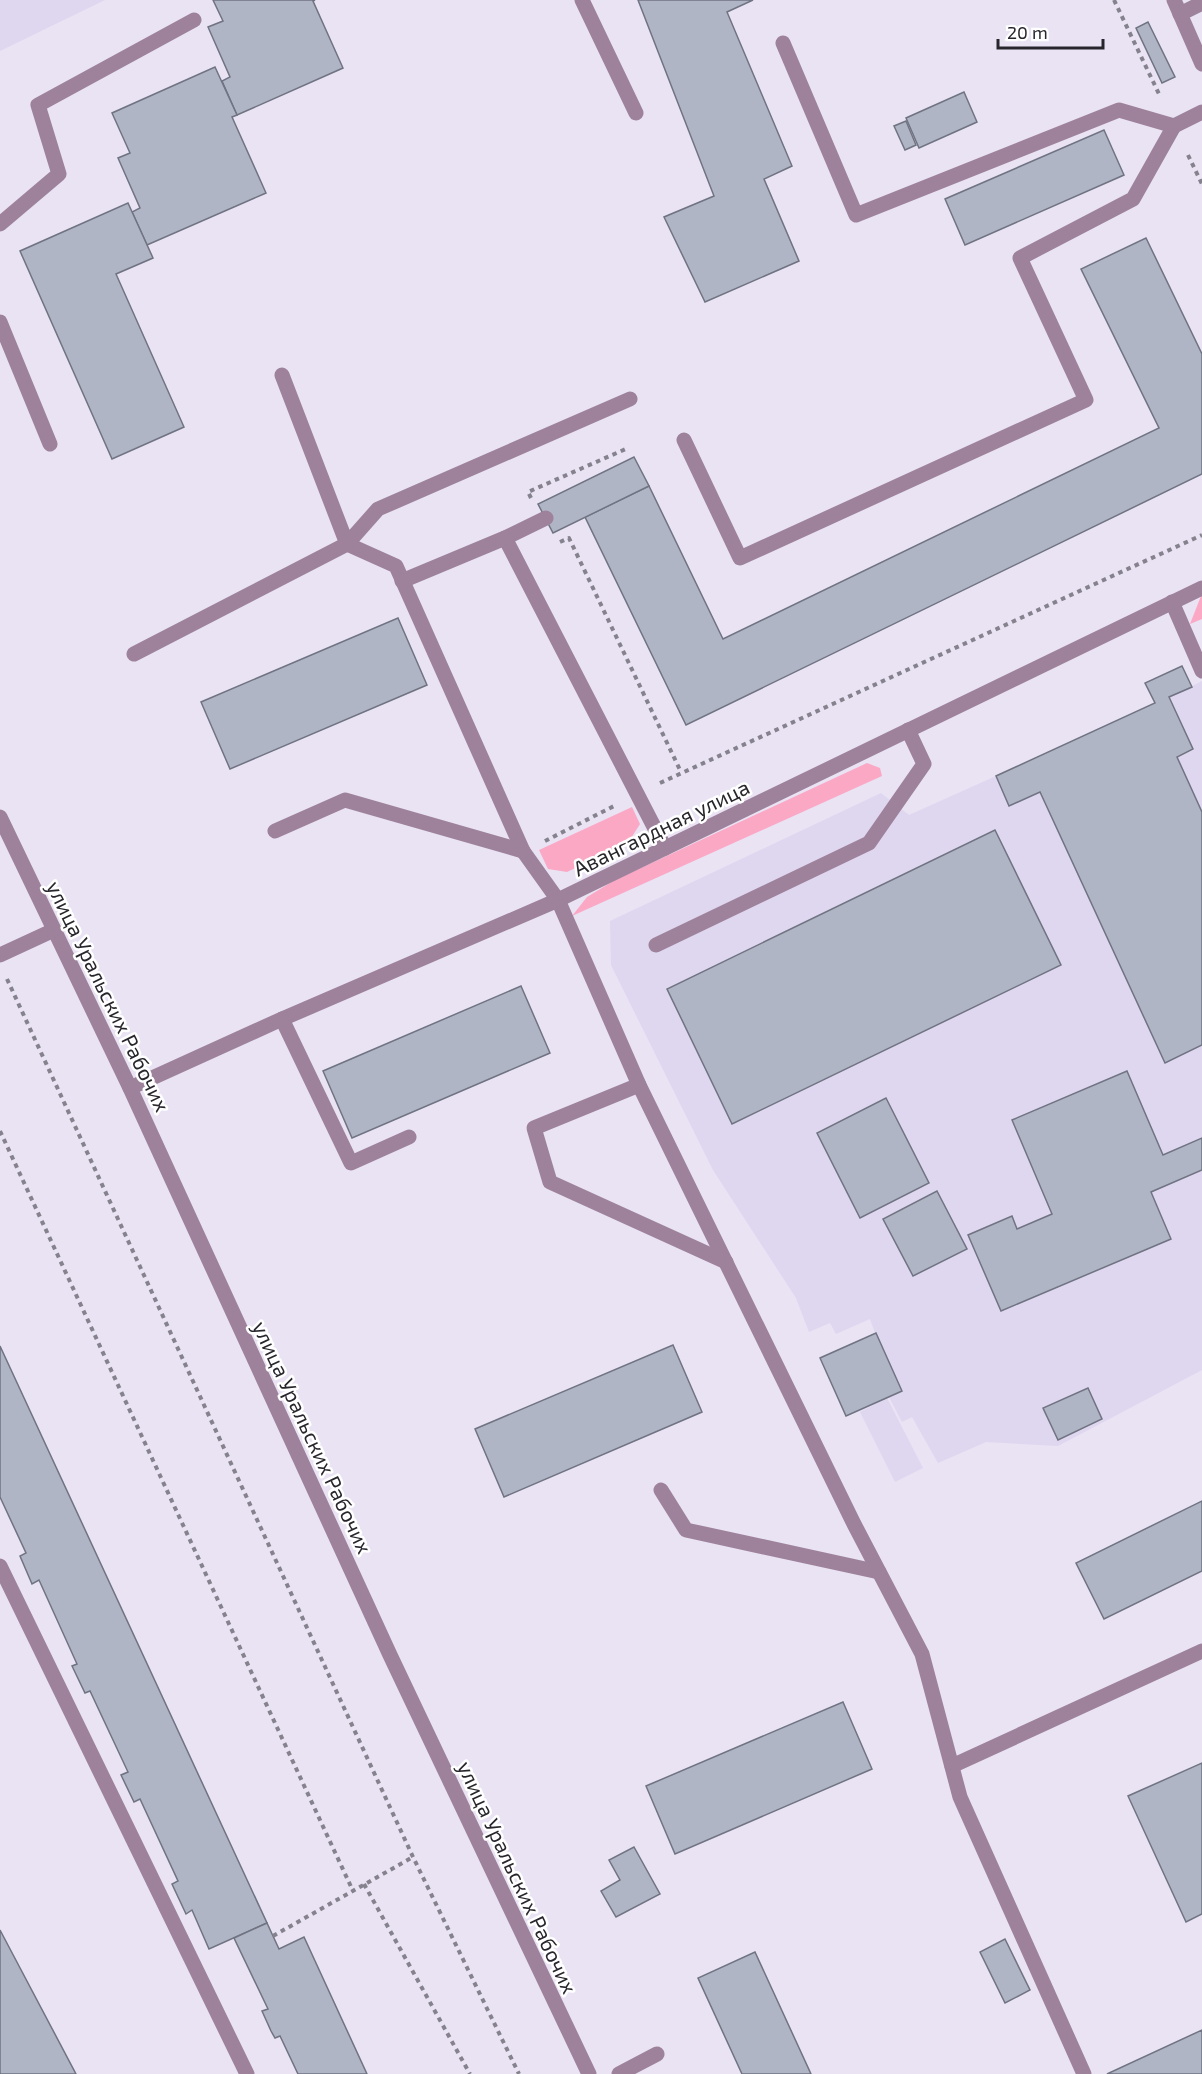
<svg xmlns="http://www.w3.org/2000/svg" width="1202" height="2074" font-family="'Exo 2',sans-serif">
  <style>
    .built { fill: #dfd7ef }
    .green { fill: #fba8c5 }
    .building { fill: #b0b5c5; stroke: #6f7382; stroke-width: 1.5 }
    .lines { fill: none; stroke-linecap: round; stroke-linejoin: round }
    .path { stroke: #86828d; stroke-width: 4; stroke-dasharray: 4.5 4.5; stroke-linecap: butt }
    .minor { stroke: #9e829c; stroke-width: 15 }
    .labels { text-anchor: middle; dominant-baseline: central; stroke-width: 5; stroke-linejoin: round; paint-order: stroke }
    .street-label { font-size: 21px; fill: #28262c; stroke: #fff }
  </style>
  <rect width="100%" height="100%" fill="#e9e3f4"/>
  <g class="built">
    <path d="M0,0h105l-105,51z"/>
    <path d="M1182,666l10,20 10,-5v689l-144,76 -72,-4 -48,21 -26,-46 -10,5 -13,-25 -2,1 36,70 -28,14 -35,-70 27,-14 -41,18 -26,-58 55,-25 -5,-14 -34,15 -6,-11 -21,9 -13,-34 -83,-128 -102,-205 -1,-44 271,-128 28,22 87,-39 159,-73 -10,-20z"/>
  </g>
  <g class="green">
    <path d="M1202,595v24l-12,5 11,-28z"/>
    <path d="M867,763l13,5 2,8 -310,140 15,-19 28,-17z"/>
    <path d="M632,807l8,17 -12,19 -61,29 -19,-3 -9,-19z"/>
  </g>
  <g class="building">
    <path d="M213,0h102l-2,1 30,67 -106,47 -15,-34 8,-4 -22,-50 15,-6z"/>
    <path d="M638,0h115l-26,12 65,154 -28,13 35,82 -94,41 -41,-85 50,-21z"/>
    <path d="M1148,22l27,55 -13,6 -26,-55z"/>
    <path d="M215,67l22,48 -5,2 34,76 -119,52 -15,-33 8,-4 -22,-50 12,-5 -18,-40z"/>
    <path d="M964,92l13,30 -58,26 -13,-30z"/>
    <path d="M906,121l10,24 -11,5 -11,-24z"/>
    <path d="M1104,130l20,45 -159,70 -20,-46z"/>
    <path d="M128,203l25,55 -37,16 68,153 -72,32 -92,-208z"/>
    <path d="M1146,238l56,116v120l-516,251 -101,-208 64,-31 74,153 436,-211 -78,-159z"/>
    <path d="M634,457l15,29 -96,47 -15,-29z"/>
    <path d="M398,618l29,67 -197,84 -29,-67z"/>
    <path d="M1182,666l10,21 -23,10 24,52 -16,8 25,55v233l-37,18 -125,-271 -31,14 -13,-30 159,-73 -10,-20z"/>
    <path d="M995,830l66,135 -329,159 -65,-135z"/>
    <path d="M521,986l29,67 -198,85 -29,-67z"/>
    <path d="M1127,1071l36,84 39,-17v32l-51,22 20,47 -170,72 -33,-76 44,-19 5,13 35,-15 -40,-94z"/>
    <path d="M886,1098l43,85 -69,35 -43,-85z"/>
    <path d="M937,1191l30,58 -54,27 -30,-57z"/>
    <path d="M876,1333l26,58 -56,25 -26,-58z"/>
    <path d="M673,1345l29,67 -198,85 -29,-68z"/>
    <path d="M0,1346l267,577 -58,26 -17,-39 -6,4 -14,-30 6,-3 -38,-82 -6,3 -13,-27 7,-3 -38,-81 -5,2 -13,-27 5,-2 -38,-84 -7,4 -12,-28 6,-3 -26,-56z"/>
    <path d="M1088,1388l14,31 -44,21 -15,-32z"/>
    <path d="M1202,1501v70l-98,48 -28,-56z"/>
    <path d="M843,1702l29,67 -197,85 -29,-68z"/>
    <path d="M1202,1763v151l-16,8 -58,-126z"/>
    <path d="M634,1847l26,47 -44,23 -15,-26 19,-11 -11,-20z"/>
    <path d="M267,1923l12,26 25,-12 63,137h-69l-18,-38 -5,2 -4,-7 -9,-20 6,-2 -34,-71z"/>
    <path d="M0,1930l76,144h-76z"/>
    <path d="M1005,1939l25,51 -25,13 -25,-51z"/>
    <path d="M755,1952l56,122h-69l-44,-96z"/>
    <path d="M1202,2030v44h-95z"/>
  </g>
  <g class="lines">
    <g class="path">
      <path d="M1114,0l45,94"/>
      <path d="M1188,155l14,29"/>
      <path d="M531,498l-3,-6 100,-44"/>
      <path d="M560,542l9,-4 112,234"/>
      <path d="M660,783l542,-248"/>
      <path d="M545,841l71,-36"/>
      <path d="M7,979l406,878 106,217"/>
      <path d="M0,1131l353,760"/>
      <path d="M364,1884l106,190"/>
      <path d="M273,1936l140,-79"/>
    </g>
    <g class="minor">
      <path d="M582,0l54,113"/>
      <path d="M1174,0l28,64"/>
      <path d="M1180,14l22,-11"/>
      <path d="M783,43l73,172 263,-105 55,16 28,-14"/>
      <path d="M0,224l59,-50 -21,-69 156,-85"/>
      <path d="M0,322l50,122"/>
      <path d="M282,375l65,169 49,22 127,285 35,49 81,185 215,439 68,130 38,143 124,277"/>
      <path d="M684,440l56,118 346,-158 -66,-142 113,-59 41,-73"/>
      <path d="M546,518l-41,20 160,310"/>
      <path d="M402,581l103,-43"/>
      <path d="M1172,602l30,69"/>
      <path d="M134,654l213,-110 31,-35 252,-110"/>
      <path d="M0,817l130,271 260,567 199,419"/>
      <path d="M275,831l70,-31 178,51"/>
      <path d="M656,945l213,-102 55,-79 -16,-34"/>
      <path d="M0,955l54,-25"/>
      <path d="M282,1019l69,144 58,-26"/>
      <path d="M639,1085l-105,43 16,54 176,80"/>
      <path d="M130,1088l152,-69 276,-119 644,-312"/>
      <path d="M661,1490l25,40 193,42"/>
      <path d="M0,1566l247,508"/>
      <path d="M952,1766l250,-115"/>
      <path d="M619,2074l38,-20"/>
    </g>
  </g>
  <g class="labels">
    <g class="street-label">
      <text transform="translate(661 827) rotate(-26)">Авангардная улица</text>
      <text transform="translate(109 996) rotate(64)">улица Уральских Рабочих</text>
      <text transform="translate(313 1437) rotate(65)">улица Уральских Рабочих</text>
      <text transform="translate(518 1877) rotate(65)">улица Уральских Рабочих</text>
    </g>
  </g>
  <path d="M998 39v9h105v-9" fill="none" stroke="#28262c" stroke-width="3"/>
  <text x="1007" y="39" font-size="18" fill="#28262c" stroke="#ffffff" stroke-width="4.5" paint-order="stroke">20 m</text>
</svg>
